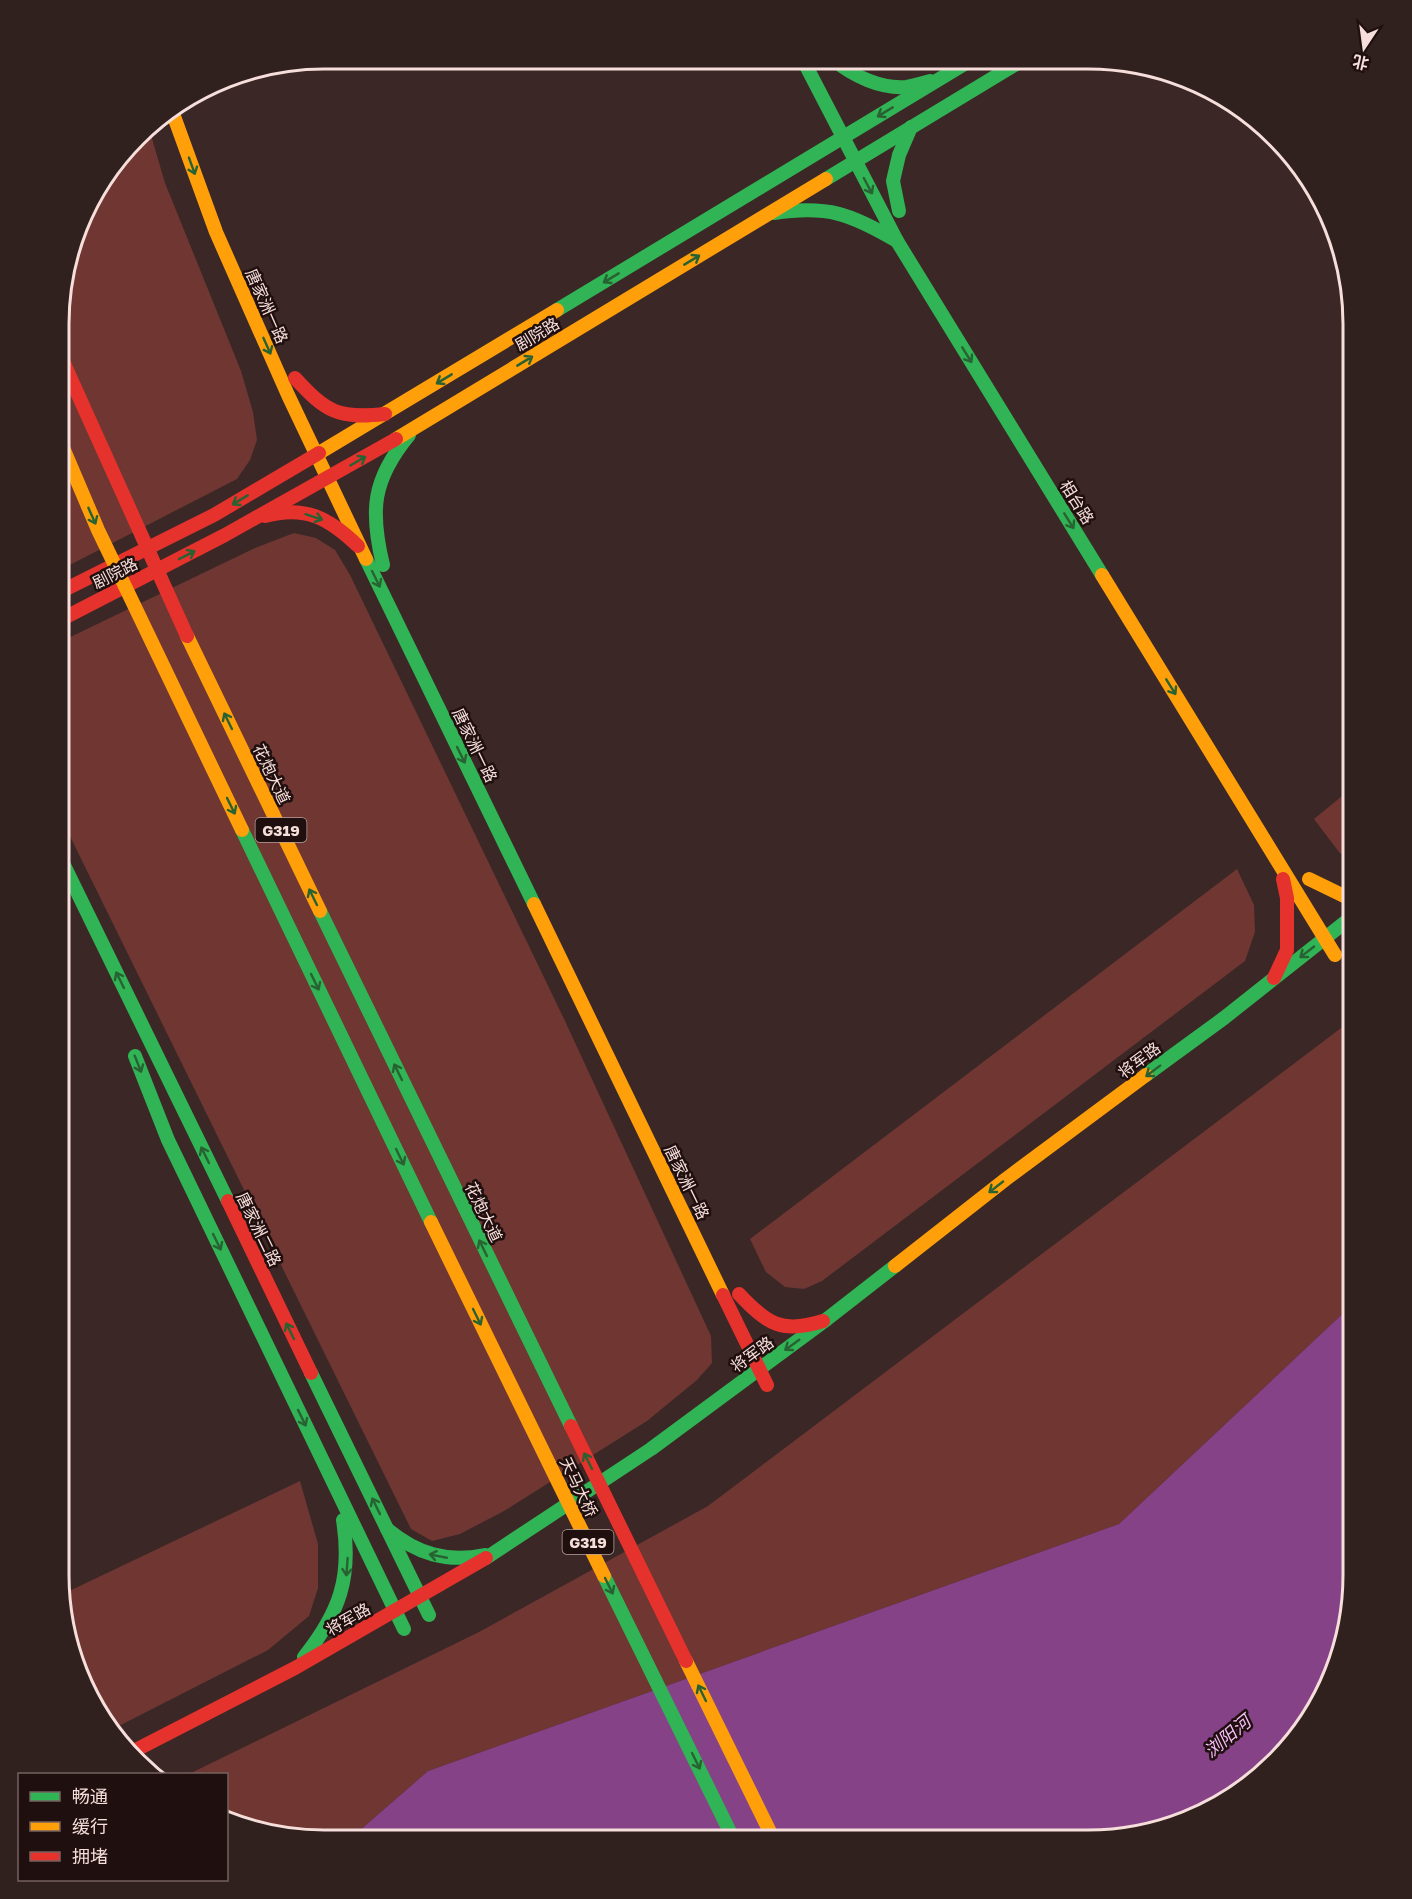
<svg xmlns="http://www.w3.org/2000/svg" width="1412" height="1899" font-family="'Golos Text','Noto Sans SC',sans-serif">
  <style>
    .green { fill: #6f3632 }
    .water { fill: #854286 }
    .lines { fill: none; stroke-linecap: round; stroke-linejoin: round }
    .fast { stroke: #30b455; stroke-width: 14 }
    .slow { stroke: #ff9f0a; stroke-width: 14 }
    .jam { stroke: #e5322d; stroke-width: 14 }
    .fast-bridge { stroke: #30b455; stroke-width: 14 }
    .slow-bridge { stroke: #ff9f0a; stroke-width: 14 }
    .jam-bridge { stroke: #e5322d; stroke-width: 14 }
    .oneway { stroke: #286232 }
    .labels { text-anchor: middle; dominant-baseline: central; stroke-width: 5; stroke-linejoin: round; paint-order: stroke }
    .shield { fill: #1f0f0e; stroke: #b6a09e; stroke-width: 1.5 }
    .shield-label { font-size: 15px; font-weight: bold; fill: #f6dedb }
    .street-label { font-size: 16px; fill: #f6dedb; stroke: #1f0f0e }
    .water-label { font-size: 18px; font-style: italic; fill: #f8bef9; stroke: #1f0f0e }
    .rim { fill: none; stroke: #f6dedb; stroke-width: 3 }
  </style>
  <rect width="100%" height="100%" fill="#3b2826"/>
  <g class="green">
    <path d="M148,125l17,58 76,188 12,41 4,28 -7,20 -13,19 -177,91 1,-281 33,-98z"/>
    <path d="M294,533l22,5 19,12 15,25 215,446 146,315 1,27 -15,17 -50,41 -143,90 -44,23 -28,7 -21,-12 -351,-713v-174l195,-94z"/>
    <path d="M1353,787v78l-14,-13 -25,-33z"/>
    <path d="M1237,869l17,36 1,27 -10,29 -423,320 -18,8 -19,-2 -19,-15 -16,-33z"/>
    <path d="M1353,1019v285l-234,220 -691,247 -77,67h-61l-63,-23 -1,-41h-37l290,-142 229,-126z"/>
    <path d="M300,1481l18,63v44l-9,28 -41,34 -157,80 -25,-37 -23,-99z"/>
  </g>
  <path class="water" d="M1353,1304v289l-14,68 -30,61 -46,52 -57,39 -117,27 -738,-2 77,-67 691,-247z"/>
  <g class="lines">
    <g class="fast">
      <path d="M803,60l94,181 205,334"/>
      <path d="M834,60c19,16 47,29 72,27 8,-1 16,-4 24,-6"/>
      <path d="M826,179l195,-118"/>
      <path d="M899,211l-6,-30 6,-26 12,-28"/>
      <path d="M774,213c54,-8 77,1 123,28"/>
      <path d="M557,310l414,-250"/>
      <path d="M366,559l168,345"/>
      <path d="M383,565c-13,-54 -11,-85 26,-130"/>
      <path d="M60,857l168,344"/>
      <path d="M135,1056l33,84 236,489"/>
      <path d="M1146,1075l78,-57 129,-102"/>
      <path d="M311,1373l118,242"/>
      <path d="M387,1529c30,25 60,34 98,26"/>
      <path d="M486,1558l165,-109 176,-130 68,-53"/>
      <path d="M304,1657c36,-45 48,-80 39,-137"/>
    </g>
    <g class="slow">
      <path d="M172,111l44,121 72,163 78,164"/>
      <path d="M396,439l430,-260"/>
      <path d="M319,453l238,-143"/>
      <path d="M1102,575l233,380"/>
      <path d="M1309,879l35,17 9,1"/>
      <path d="M534,904l189,391"/>
      <path d="M895,1266l111,-87 140,-104"/>
    </g>
    <g class="jam">
      <path d="M295,378c31,34 43,41 90,36"/>
      <path d="M265,516c40,-11 64,2 93,30"/>
      <path d="M60,592l154,-77 105,-62"/>
      <path d="M60,620l165,-85 171,-96"/>
      <path d="M1274,978l13,-28v-52l-4,-19"/>
      <path d="M228,1201l83,172"/>
      <path d="M739,1294c28,30 43,40 84,27"/>
      <path d="M723,1295l44,90"/>
      <path d="M128,1754l167,-86 191,-110"/>
    </g>
    <g class="fast-bridge">
      <path d="M242,830l189,392"/>
      <path d="M320,911l251,515"/>
      <path d="M604,1576l130,264"/>
    </g>
    <g class="slow-bridge">
      <path d="M61,443l37,87 144,300"/>
      <path d="M187,636l133,275"/>
      <path d="M431,1222l173,354"/>
      <path d="M686,1661l88,179"/>
    </g>
    <g class="jam-bridge">
      <path d="M61,357l126,279"/>
      <path d="M571,1426l115,235"/>
    </g>
  </g>
  <defs><path id="oneway-shaft" d="M-6 0H5M1.5-3L5.5 0L1.5 3" fill="none" stroke-width="1.6" stroke-linecap="round" stroke-linejoin="round" transform="scale(1.5)"/></defs>
  <g class="oneway">
    <use href="#oneway-shaft" transform="translate(885 112) rotate(149)"/>
    <use href="#oneway-shaft" transform="translate(192 166) rotate(70)"/>
    <use href="#oneway-shaft" transform="translate(868 186) rotate(62)"/>
    <use href="#oneway-shaft" transform="translate(692 260) rotate(-31)"/>
    <use href="#oneway-shaft" transform="translate(611 278) rotate(149)"/>
    <use href="#oneway-shaft" transform="translate(267 346) rotate(66)"/>
    <use href="#oneway-shaft" transform="translate(967 355) rotate(58)"/>
    <use href="#oneway-shaft" transform="translate(525 361) rotate(-31)"/>
    <use href="#oneway-shaft" transform="translate(444 379) rotate(149)"/>
    <use href="#oneway-shaft" transform="translate(358 461) rotate(-30)"/>
    <use href="#oneway-shaft" transform="translate(240 500) rotate(149)"/>
    <use href="#oneway-shaft" transform="translate(92 516) rotate(66)"/>
    <use href="#oneway-shaft" transform="translate(314 517) rotate(18)"/>
    <use href="#oneway-shaft" transform="translate(1069 521) rotate(58)"/>
    <use href="#oneway-shaft" transform="translate(187 555) rotate(-27)"/>
    <use href="#oneway-shaft" transform="translate(376 579) rotate(64)"/>
    <use href="#oneway-shaft" transform="translate(1171 687) rotate(58)"/>
    <use href="#oneway-shaft" transform="translate(228 721) rotate(-116)"/>
    <use href="#oneway-shaft" transform="translate(461 755) rotate(64)"/>
    <use href="#oneway-shaft" transform="translate(231 806) rotate(64)"/>
    <use href="#oneway-shaft" transform="translate(313 897) rotate(-116)"/>
    <use href="#oneway-shaft" transform="translate(1307 952) rotate(142)"/>
    <use href="#oneway-shaft" transform="translate(120 980) rotate(-116)"/>
    <use href="#oneway-shaft" transform="translate(315 982) rotate(64)"/>
    <use href="#oneway-shaft" transform="translate(138 1064) rotate(68)"/>
    <use href="#oneway-shaft" transform="translate(1153 1071) rotate(143)"/>
    <use href="#oneway-shaft" transform="translate(398 1072) rotate(-116)"/>
    <use href="#oneway-shaft" transform="translate(205 1155) rotate(-116)"/>
    <use href="#oneway-shaft" transform="translate(400 1157) rotate(64)"/>
    <use href="#oneway-shaft" transform="translate(996 1187) rotate(142)"/>
    <use href="#oneway-shaft" transform="translate(217 1242) rotate(64)"/>
    <use href="#oneway-shaft" transform="translate(483 1248) rotate(-116)"/>
    <use href="#oneway-shaft" transform="translate(477 1317) rotate(64)"/>
    <use href="#oneway-shaft" transform="translate(290 1331) rotate(-116)"/>
    <use href="#oneway-shaft" transform="translate(792 1345) rotate(144)"/>
    <use href="#oneway-shaft" transform="translate(302 1418) rotate(64)"/>
    <use href="#oneway-shaft" transform="translate(588 1461) rotate(-116)"/>
    <use href="#oneway-shaft" transform="translate(376 1506) rotate(-116)"/>
    <use href="#oneway-shaft" transform="translate(438 1556) rotate(-169)"/>
    <use href="#oneway-shaft" transform="translate(347 1567) rotate(94)"/>
    <use href="#oneway-shaft" transform="translate(609 1586) rotate(64)"/>
    <use href="#oneway-shaft" transform="translate(702 1693) rotate(-116)"/>
    <use href="#oneway-shaft" transform="translate(696 1761) rotate(64)"/>
  </g>
  <g class="labels">
    <g class="shield">
      <rect x="255.5" y="818" width="51" height="24" rx="4.5"/>
      <rect x="562.5" y="1530" width="51" height="24" rx="4.5"/>
    </g>
    <g class="shield-label">
      <text x="281" y="830">G319</text>
      <text x="588" y="1542">G319</text>
    </g>
    <g class="street-label">
      <text transform="translate(267 306) rotate(66)">唐家洲一路</text>
      <text transform="translate(537 334) rotate(-31)">剧院路</text>
      <text transform="translate(1077 502) rotate(58)">相台路</text>
      <text transform="translate(115 573) rotate(-27)">剧院路</text>
      <text transform="translate(475 745) rotate(64)">唐家洲一路</text>
      <text transform="translate(272 774) rotate(64)">花炮大道</text>
      <text transform="translate(1139 1060) rotate(-37)">将军路</text>
      <text transform="translate(687 1182) rotate(64)">唐家洲一路</text>
      <text transform="translate(484 1212) rotate(64)">花炮大道</text>
      <text transform="translate(259 1229) rotate(64)">唐家洲二路</text>
      <text transform="translate(752 1354) rotate(-36)">将军路</text>
      <text transform="translate(579 1487) rotate(64)">天马大桥</text>
      <text transform="translate(348 1619) rotate(-30)">将军路</text>
    </g>
    <g class="water-label">
      <text transform="translate(1227 1736) rotate(-40)">浏阳河</text>
    </g>
  </g>
  <path d="M0 0H1412V1899H0ZM324 69H1088A255 255 0 0 1 1343 324V1575A255 255 0 0 1 1088 1830H324A255 255 0 0 1 69 1575V324A255 255 0 0 1 324 69Z" fill="#30201e" fill-rule="evenodd"/>
  <path class="rim" d="M324 69H1088A255 255 0 0 1 1343 324V1575A255 255 0 0 1 1088 1830H324A255 255 0 0 1 69 1575V324A255 255 0 0 1 324 69Z"/>
  <rect x="18" y="1773" width="210" height="108" fill="#1f0f0e" stroke="#756260" stroke-width="1.5"/>
  <rect x="30" y="1792" width="30" height="9" fill="#30b455" stroke="#756260" stroke-width="1.5"/>
  <text x="72" y="1803" font-size="18" fill="#f6dedb">畅通</text>
  <rect x="30" y="1822" width="30" height="9" fill="#ff9f0a" stroke="#756260" stroke-width="1.5"/>
  <text x="72" y="1833" font-size="18" fill="#f6dedb">缓行</text>
  <rect x="30" y="1852" width="30" height="9" fill="#e5322d" stroke="#756260" stroke-width="1.5"/>
  <text x="72" y="1863" font-size="18" fill="#f6dedb">拥堵</text>
  <g transform="translate(1364 48) rotate(193)" stroke="#1f0f0e" stroke-width="4.5" paint-order="stroke">
  <path d="M0-4.5L10 22L0 15L-10 22Z" fill="#f6dedb"/>
  <text y="-9" font-size="16" font-weight="bold" text-anchor="middle" fill="#f6dedb">北</text>
  </g>
</svg>
